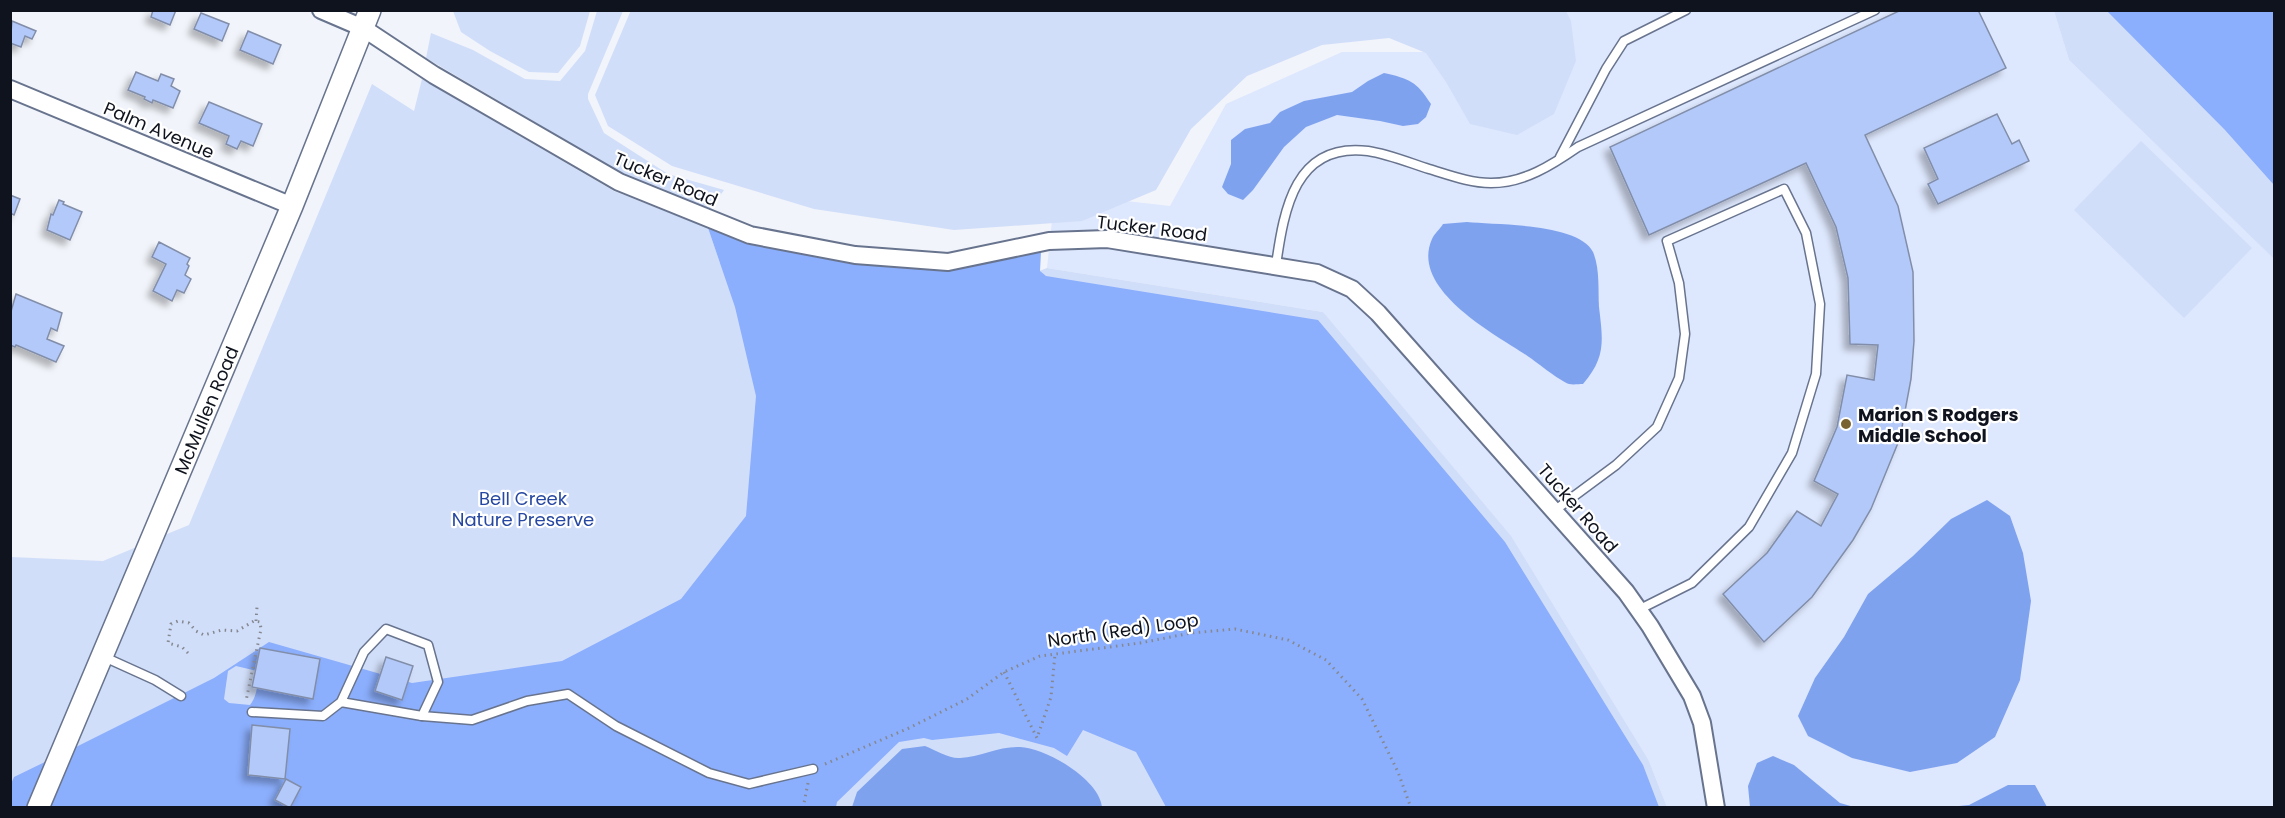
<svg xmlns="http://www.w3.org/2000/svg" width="2285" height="818" font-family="Poppins,sans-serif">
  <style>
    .built { fill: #dde7fd }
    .green { fill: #d1def9 }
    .forest { fill: #8baefd; fill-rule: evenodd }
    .water { fill: #7fa2ef }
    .building { fill: #b2c9f9; stroke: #828ea9; stroke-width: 1.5; filter: url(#shadow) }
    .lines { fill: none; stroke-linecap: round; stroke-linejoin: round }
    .service-casing { stroke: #68748e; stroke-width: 11 }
    .minor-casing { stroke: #68748e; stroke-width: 20 }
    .tertiary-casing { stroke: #68748e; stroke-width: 24 }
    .path { stroke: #858890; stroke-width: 3; stroke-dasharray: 1.5 4.5; stroke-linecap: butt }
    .service { stroke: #fff; stroke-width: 8 }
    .minor { stroke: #fff; stroke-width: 16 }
    .tertiary { stroke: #fff; stroke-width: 21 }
    .poi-dot { fill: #796332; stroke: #fff; stroke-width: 2 }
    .labels { text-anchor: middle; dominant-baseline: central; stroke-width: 4.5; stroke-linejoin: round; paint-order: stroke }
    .street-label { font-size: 18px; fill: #0f131d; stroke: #fff }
    .poi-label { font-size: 18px; font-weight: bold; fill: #0f131d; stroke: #fff; text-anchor: start }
    .park-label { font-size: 18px; fill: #2748a2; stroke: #fff }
  </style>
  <defs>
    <filter id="shadow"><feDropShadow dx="-5.5" dy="5.5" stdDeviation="3" flood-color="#0004"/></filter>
  </defs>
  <rect width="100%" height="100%" fill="#f1f4fa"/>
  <path class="built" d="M1470,11h584l15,49 205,199v548h-607l-18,-46 -326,-449 -276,-44 8,-75 115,13 56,-102 116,-52h85z"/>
  <g class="green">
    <path d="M631,10l935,1 5,10 5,40 -22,53 -37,21 -47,-11 -24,-42 -20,-29 -37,-15 -67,7 -75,31 -56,53 -35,61 -74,31 -128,9 -140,-21 -142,-43 -64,-40 -13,-31z"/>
    <path d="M453,11v-1l137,1 -10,35 -22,27 -29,-1 -39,-21 -29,-19z"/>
    <path d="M597,11h26l-35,83v5l16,34 64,41 56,16 -13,19 -88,-35 -197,-116 5,-25 42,17 52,29 35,2 25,-30z"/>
    <path d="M2054,11h220v248l-205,-199z"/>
    <path d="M422,79l192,112 94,37 12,35 171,63 156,-58 276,44 188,224 138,225 18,46 -1591,1 -4,-59 90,-213 27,-11 183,-441 42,27z"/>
    <path d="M2141,141l111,107 -68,70 -110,-108z"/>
    <path d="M139,546l-90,214 -38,26v-229l92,4z"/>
  </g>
  <g class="forest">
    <path d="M2107,11h167v174l-49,-55z"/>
    <path d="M708,228l39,16 106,20 93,7 95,-19 -1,19 6,5 272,44 187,222 138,223 16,42h-493l-30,-55 -53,-22 -16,26 -13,-8 -55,-15 -67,7 -8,-2 -25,4 -62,60 -1,5 -789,1 25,-59 142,-71 55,-36 143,41 150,-22 119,-62 65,-83 10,-120 -21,-89zM236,666l21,5c2,11 0,25 -7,34l-21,-2 -5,-4 4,-28z"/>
    <path d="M49,760l-20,47h-18l-1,-21 4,-9z"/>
  </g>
  <g class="water">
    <path d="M1384,73c26,6 32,8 47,31l-5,13 -8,7 -15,2 -23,-5 -43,-6 -31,12 -22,20 -31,43 -10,10 -15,-6 -6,-7 9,-23v-24l14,-11 25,-6 10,-11 24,-11 48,-9 16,-11z"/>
    <path d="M1467,222c29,3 112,1 126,30 7,16 5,38 6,55 4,34 7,50 -16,77 -4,0 -10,1 -14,0 -10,-3 -36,-25 -46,-31 -32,-21 -113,-65 -91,-114 2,-5 8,-10 11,-15z"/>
    <path d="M1987,500l23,16 13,37 8,48 -11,79 -25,57 -38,26 -47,9 -58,-14 -44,-22 -10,-20 17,-38 29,-41 24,-43 45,-38 38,-37z"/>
    <path d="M925,746c10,4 25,13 35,12 20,-1 39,-12 60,-11 26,1 79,32 82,60h-250l5,-15 45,-43z"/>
    <path d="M1773,756l21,9 46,38 14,4h-104l-2,-21 9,-23z"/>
    <path d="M2008,785h27l12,22h-98l20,-2z"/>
  </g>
  <g class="building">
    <path d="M153,10h23l-6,15 -19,-8z"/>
    <path d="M1901,10h77l28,58 -141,67 33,71 15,66 1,69 -3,38 -11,59 -29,71 -18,31 -41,57 -48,45 -41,-48 44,-41 30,-42 24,15 17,-32 -24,-13 23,-54 10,-52 27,5 4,-35 -28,-1 -2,-66 -12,-51 -30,-64 -157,72 -39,-88z"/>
    <path d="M201,13l28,11 -7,17 -28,-12z"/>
    <path d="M12,21l24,10 -4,8 -7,-3 -4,11 -11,-4z"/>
    <path d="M248,31l33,14 -8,19 -33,-14z"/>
    <path d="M136,72l22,9 3,-7 13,5 -3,7 9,5 -7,17 -20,-8 -1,3 -8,-4 1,-2 -17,-7z"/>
    <path d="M209,102l53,22 -9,22 -12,-5 -4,8 -11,-5 3,-8 -30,-13z"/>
    <path d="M1997,114l15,30 7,-4 10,21 -91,43 -10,-20 10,-5 -14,-31z"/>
    <path d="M10,195l10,4 -6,16 -4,-2z"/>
    <path d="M59,200l5,2 -1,2 19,8 -12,28 -23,-10 4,-16 2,1z"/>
    <path d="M159,242l31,16 -3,6 2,2 -4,9 6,4 -7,14 -7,-3 -5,11 -19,-10 13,-27 -14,-7z"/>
    <path d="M16,294l46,19 -5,18 -6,-3 -4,11 17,7 -8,16 -40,-17 -1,2 -5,-2v-30z"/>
    <path d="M260,648l60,11 -7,40 -61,-12z"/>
    <path d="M386,657l27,9 -11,34 -27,-9z"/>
    <path d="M252,725l38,4 -5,50 -37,-4z"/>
    <path d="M286,779l15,8 -11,21 -15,-8z"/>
  </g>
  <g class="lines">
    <g class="service-casing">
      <g id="service">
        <path d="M1560,157l46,-88 18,-28 62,-31"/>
        <path d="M1276,265c8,-56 19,-123 92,-114 20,3 42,12 61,18 20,6 41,14 62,14 33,0 61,-18 87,-36l297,-137"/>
        <path d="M1554,511l62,-46 41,-38 22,-49 6,-44 -6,-51 -12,-42 117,-52 22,44 14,71 -4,70 -24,79 -43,74 -57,56 -54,27"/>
        <path d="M102,656l53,24 26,16"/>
        <path d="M252,712l71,4 18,-14 81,14 16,-34 -10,-37 -42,-16 -22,23 -23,50"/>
        <path d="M422,716l50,4 55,-19 41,-7 48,32 93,47 40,11 64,-15"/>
      </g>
    </g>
    <g class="minor-casing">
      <g id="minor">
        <path d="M321,10l42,18 71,47 185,107 131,53 105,20 93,7 101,-21 58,-2 210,34 35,16 26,24 248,279 24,34 42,70 10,27 14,85"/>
        <path d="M10,89l282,117"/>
      </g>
    </g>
    <g class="tertiary-casing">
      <g id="tertiary">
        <path id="s1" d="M38,808l254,-602 78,-196"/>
      </g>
    </g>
    <g class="path">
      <path d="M256,621l1,-14"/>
      <path d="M188,653l-6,-6 -14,-4 3,-19 7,-3 11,2 7,8 8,4 18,-5 15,1 17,-10 6,1 1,7 -15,72"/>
      <path d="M1004,672l33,66 14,-41 4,-43"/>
      <path d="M825,764l84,-36 58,-29 37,-27 36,-16 100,-13 51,-10 44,-4 53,11 38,20 36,39 36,73 13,36"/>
      <path d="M803,808l5,-25"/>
    </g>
    <use href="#service" class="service"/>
    <use href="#minor" class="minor"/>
    <use href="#tertiary" class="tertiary"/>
  </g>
  <circle class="poi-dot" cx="1846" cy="424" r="6"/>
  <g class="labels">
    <g class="street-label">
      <text transform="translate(159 130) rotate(23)">Palm Avenue</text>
      <text transform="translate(666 179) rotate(23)">Tucker Road</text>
      <text transform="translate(1152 228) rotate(7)">Tucker Road</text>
      <text stroke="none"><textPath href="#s1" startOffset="432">McMullen Road</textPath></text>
      <text transform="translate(1578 508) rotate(49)">Tucker Road</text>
      <text transform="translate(1123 630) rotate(-8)">North (Red) Loop</text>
    </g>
    <g class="poi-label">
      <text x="1858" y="414">Marion S Rodgers<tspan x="1858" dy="21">Middle School</tspan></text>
    </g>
    <g class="park-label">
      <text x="523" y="498">Bell Creek<tspan x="523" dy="21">Nature Preserve</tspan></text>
    </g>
  </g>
  <rect width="2285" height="818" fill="none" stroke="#0f131d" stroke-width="24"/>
</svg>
